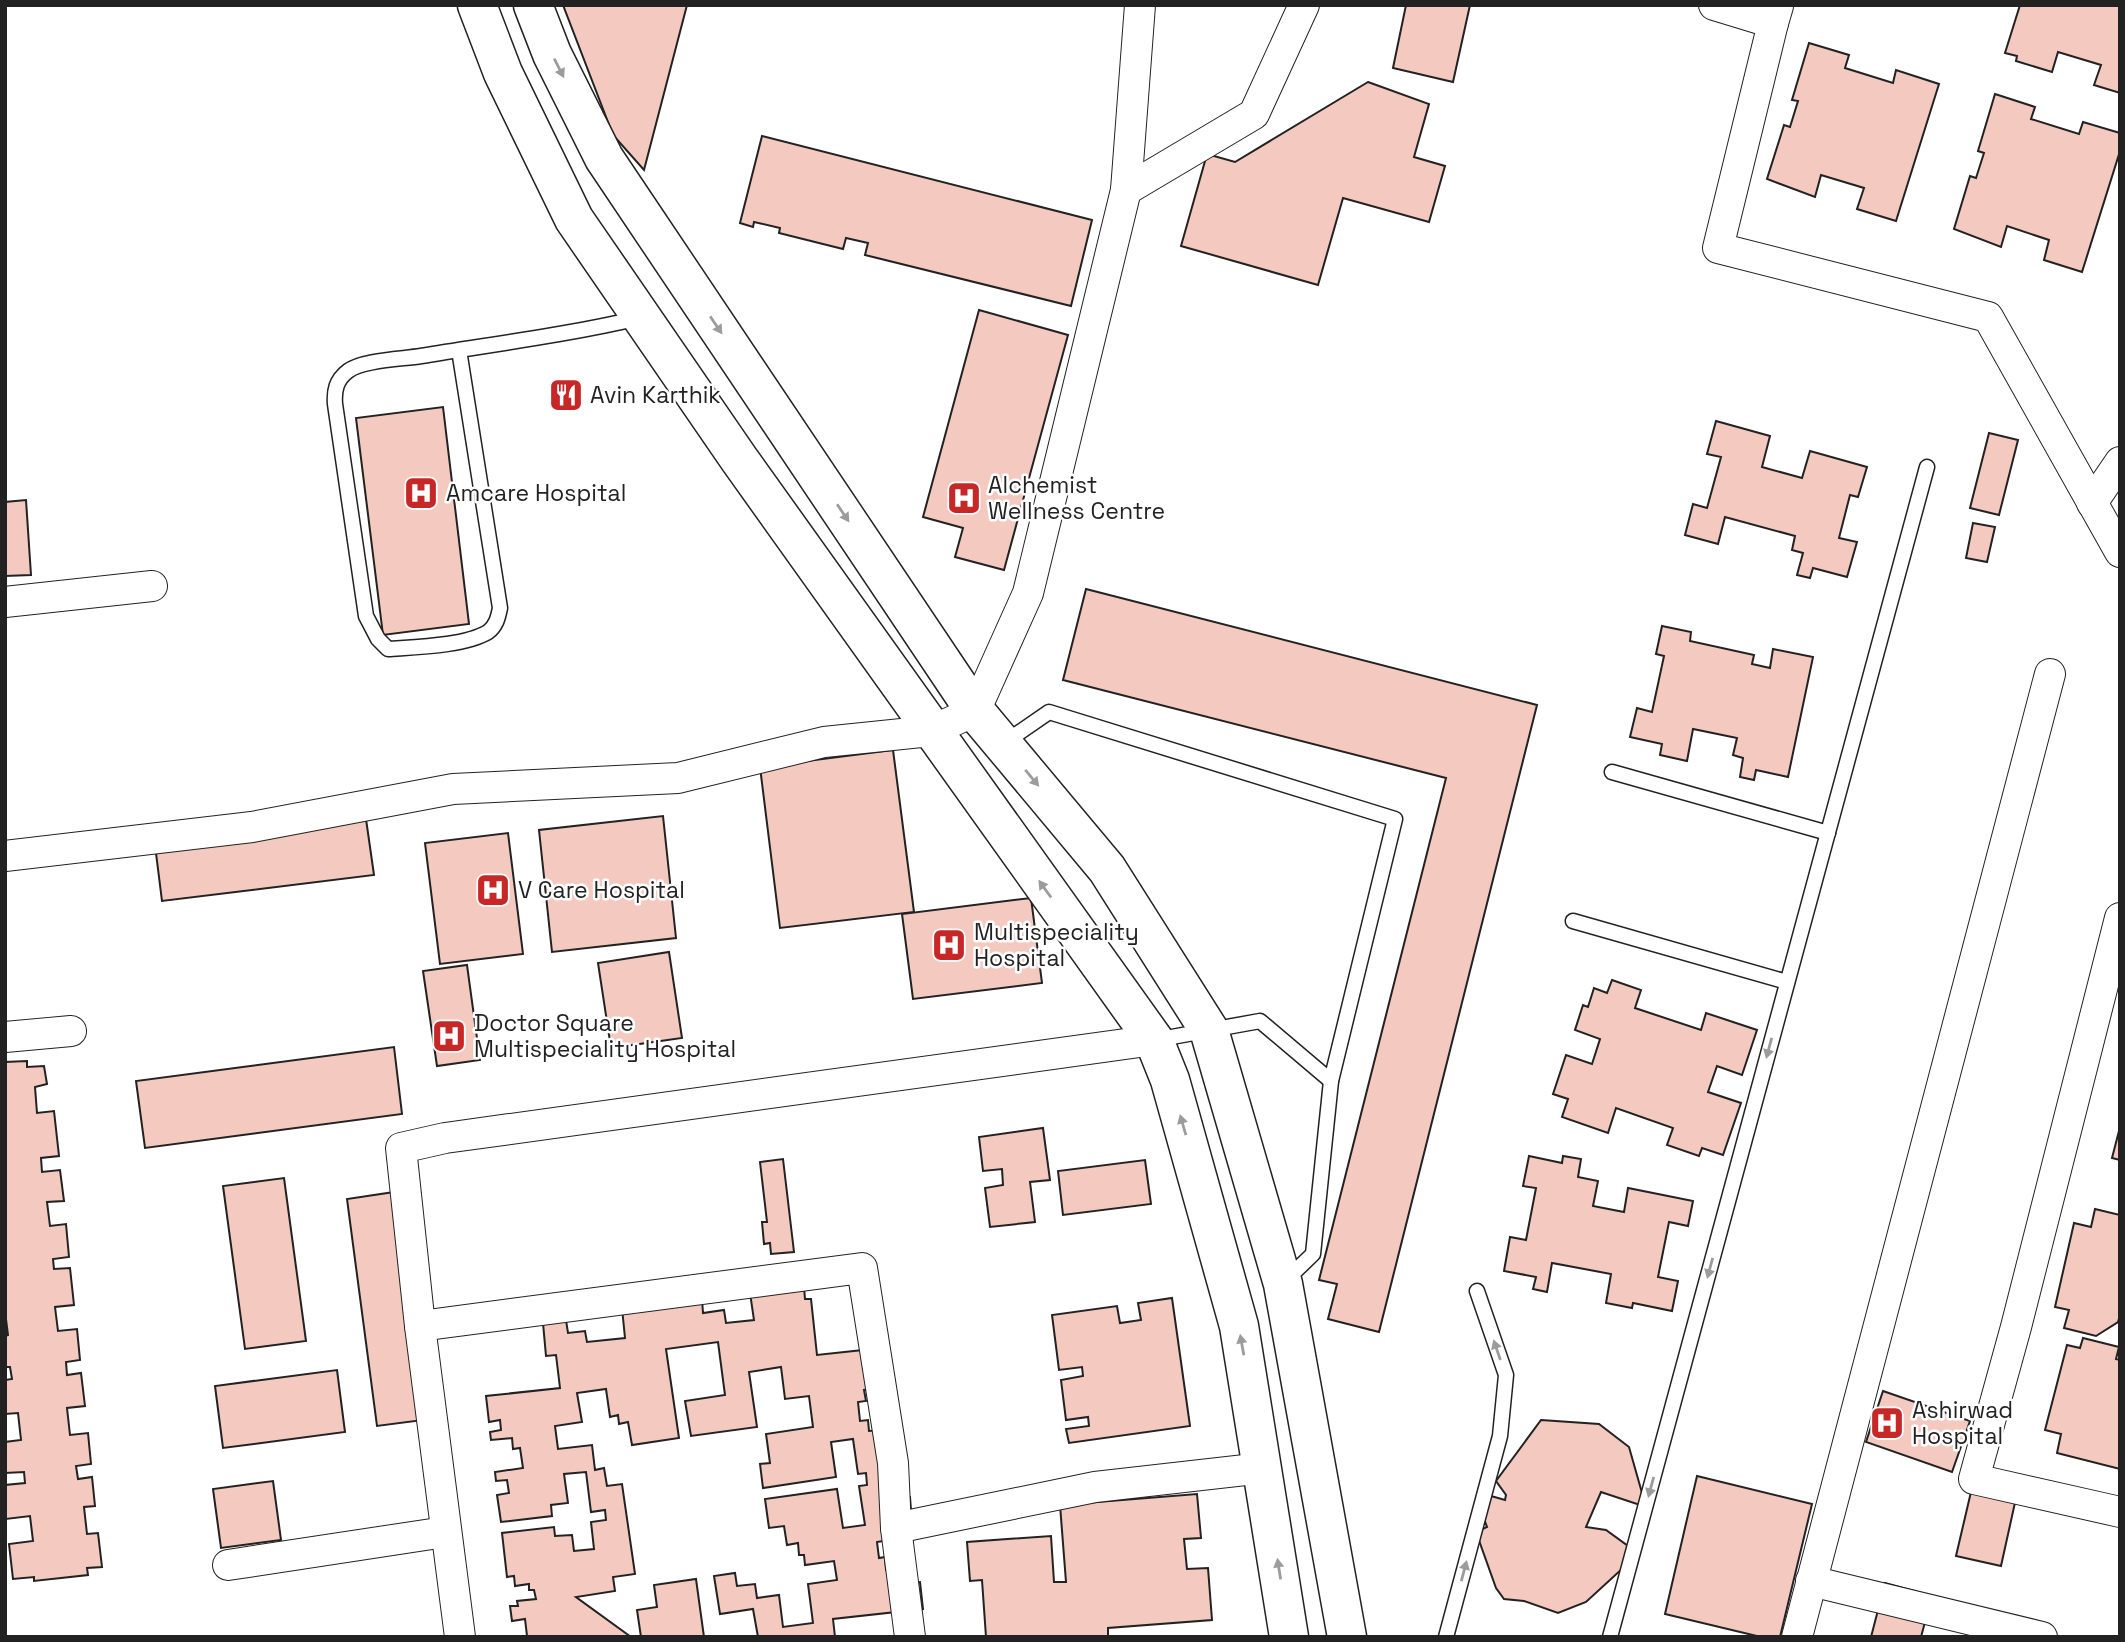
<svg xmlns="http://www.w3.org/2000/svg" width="2125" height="1642" font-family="'Space Grotesk',sans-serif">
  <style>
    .building { fill: #f3c9c0; stroke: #222; stroke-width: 2 }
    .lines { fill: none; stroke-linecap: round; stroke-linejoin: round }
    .service-casing { stroke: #222; stroke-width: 17 }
    .minor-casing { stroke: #222; stroke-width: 32 }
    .secondary-casing { stroke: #222; stroke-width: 41 }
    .service { stroke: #fff; stroke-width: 14 }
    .minor { stroke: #fff; stroke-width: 30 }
    .secondary { stroke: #fff; stroke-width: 38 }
    .oneway { fill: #9c9c9c }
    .labels { text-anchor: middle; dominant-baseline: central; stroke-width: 5; stroke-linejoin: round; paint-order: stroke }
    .poi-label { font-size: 23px; fill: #222; stroke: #fff; text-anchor: start }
  </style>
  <rect width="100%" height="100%" fill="#fff"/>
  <g class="building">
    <path d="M563,5h124l-43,165 -31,-35z"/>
    <path d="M1406,5h64l-17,77 -60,-14z"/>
    <path d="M2020,5h100v88l-26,-8 7,-20 -43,-13 -6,20 -36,-11 1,-5 -12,-3z"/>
    <path d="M1809,43l40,12 -4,13 48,15 3,-13 43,14 -43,137 -39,-12 7,-21 -43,-13 -6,22 -48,-18 17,-54 6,2 8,-26 -6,-1z"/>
    <path d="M1368,82l61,22 -15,53 31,9 -16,56 -86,-24 -25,87 -137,-39 26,-92 28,8z"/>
    <path d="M1995,94l40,13 -4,12 48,15 4,-12 37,11v18l-38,121 -38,-12 5,-20 -42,-14 -6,21 -47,-18 16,-53 6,2 8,-25 -6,-2z"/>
    <path d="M762,136l330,84 -21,86 -206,-51 3,-12 -22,-5 -3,11 -64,-16 1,-5 -26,-6 -1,5 -13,-4z"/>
    <path d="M979,310l89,25 -64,235 -49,-13 8,-29 -40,-11z"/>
    <path d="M443,407l26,217 -86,11 -27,-217z"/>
    <path d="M1716,421l54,15 -8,31 40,11 8,-27 57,16 -9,30 -8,-2 -11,43 18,4 -10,35 -34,-9 -3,10 -13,-3 6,-22 -11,-3 3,-14 -70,-19 -7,27 -33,-9 8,-31 14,4 14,-51 -14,-3z"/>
    <path d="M1989,433l29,7 -19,75 -29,-7z"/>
    <path d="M26,500l5,75 -26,1v-74z"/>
    <path d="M1973,523l22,4 -8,35 -21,-4z"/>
    <path d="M1086,589l451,116 -158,627 -51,-13 9,-35 -18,-4 127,-502 -383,-98z"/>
    <path d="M1662,626l29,6 -1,9 64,14 -2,9 18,4 3,-19 40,8 -25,120 -32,-7 -2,10 -14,-3 3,-19 -10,-3 4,-17 -44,-9 -6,32 -27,-6 2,-11 -32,-7 7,-29 15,4 12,-56 -8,-2z"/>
    <path d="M893,750l21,162 -134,16 -20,-161z"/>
    <path d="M663,816l13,122 -124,14 -13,-122z"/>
    <path d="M366,819l8,56 -212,26 -7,-56z"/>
    <path d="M508,833l15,121 -83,10 -15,-121z"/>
    <path d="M1031,898l11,85 -129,16 -11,-85z"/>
    <path d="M669,952l13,86 -71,10 -13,-85z"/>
    <path d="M467,965l13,95 -43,6 -14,-95z"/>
    <path d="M1612,980l29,10 -6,18 66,22 5,-17 51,17 -15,45 -25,-9 -9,26 33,11 -18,52 -21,-7 -3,8 -32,-11 6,-17 -57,-20 -8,25 -46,-16 6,-18 -15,-5 13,-39 26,9 8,-25 -25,-9 8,-25 5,2 6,-19 13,5z"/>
    <path d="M394,1047l8,67 -257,34 -9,-67z"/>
    <path d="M27,1061v6l17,-1 3,18 -12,3 2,26 17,-2 5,45 -18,2 1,14 18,-2 4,31 -17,1 3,24 16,-2 3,33 -16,2 1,10 16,-1 4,37 -19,2 3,24 19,-2 3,31 -14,2 1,13 14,-2 4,33 -18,2 3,27 18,-2 3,31 -15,2 2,13 14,-2 3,29 -11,1 3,27 11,-1 4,34 -15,1 1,7 -54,6v-4l-21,2 -4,-35 24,-3 -3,-25 -24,3 -1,-11v-23l20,-2 -1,-11 -19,1v-31l16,-2 -3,-27 -13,1v-34l7,-1 -2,-12h-5v-31l3,-1 -3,-24v-249z"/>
    <path d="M2120,1127v33l-8,-2z"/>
    <path d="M1043,1128l7,52 -20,2 5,40 -45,5 -5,-39 18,-3 -1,-16 -19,2 -4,-34z"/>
    <path d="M1529,1156l33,7 1,-7 18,3 -3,18 20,4 -5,25 31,6 4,-24 65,13 -5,25 -19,-4 -11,55 20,4 -6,30 -39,-8 -1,5 -26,-5 5,-29 -59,-11 -5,29 -14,-3 3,-12 -32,-6 6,-34 16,3 10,-52 -13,-2z"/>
    <path d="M783,1159l11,93 -23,2 -1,-11 -6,1 -2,-22h5l-7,-60z"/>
    <path d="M1145,1160l6,44 -88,11 -5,-44z"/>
    <path d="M284,1178l22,163 -61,8 -22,-163z"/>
    <path d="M401,1191l30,228 -54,7 -30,-227z"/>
    <path d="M2095,1209l25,6v100l-2,7 -22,14 -32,-8 5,-18 -14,-3 19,-84 17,4z"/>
    <path d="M804,1287l1,12h6l6,56 65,-7 -8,41 -10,1 2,11 -8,1 2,19 8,-1 1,11 11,-1 20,68 10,-1 1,13 -28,31 -6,1 2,16 6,-1 1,13 13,-1 2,15 19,-2 3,27 -90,10 2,18h-77l-5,-28 -33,5 -6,-38 21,-3 2,13 18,-2 2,14 22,-3 4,32 30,-4 -5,-39 29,-4 -3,-19 -29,4 -1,-10h-5l-1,-12 -11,2 -3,-19 -15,2 -4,-29 72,-10 6,39 22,-3 -6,-39 8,-1 -1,-12 -8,1 -5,-35 -22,3 5,35 -73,11 -3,-24 10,-1 -4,-29 47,-7 -4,-31 -24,3 -4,-32 -32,5 8,55 -66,9 -6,-35 40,-6 -7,-53 -52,7 13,89 -47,7 -4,-23 -9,2 -1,-9 -8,2 -4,-28 -29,4 5,29 -27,4 3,23 34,-4 3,25 9,-2 3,18 15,-2 13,90 -22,3 2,14 -39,6 55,40h-112l8,-1 -2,-17 -13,2 -2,-15h8l-1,-5 19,-2 -2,-9h-5v-6l-14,2 -1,-10 -7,1 -5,-44 52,-6 1,9 17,-1 2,16 20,-2 -3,-27 15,-2 -1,-10 -14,2 -5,-40 -22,2 4,29 -17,2 1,11 -51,6 -4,-27 12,-2 -2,-13 -11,1 -1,-9 28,-4 -3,-20 -7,1 -1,-11 -21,2 -1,-8 11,-2 -1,-10 -11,2 -3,-26 74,-8 -4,-33 -10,1 -3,-33 23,-3 2,13 17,-2 2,11 38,-4 -3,-30 80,-9 1,14 21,-3 2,13 28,-3 -4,-27z"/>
    <path d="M1172,1298l18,128 -121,17 -3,-14 23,-3 -1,-9 -22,3 -5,-40 22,-4 -1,-9 -23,3 -7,-55 65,-9 3,17 21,-3 -3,-17z"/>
    <path d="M2083,1338l36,9 -3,12 4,1v109l-63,-16 4,-19 -16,-4 22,-85 13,3z"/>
    <path d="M337,1370l8,62 -122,16 -8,-62z"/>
    <path d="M1883,1391l87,30 -18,51 -86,-30z"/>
    <path d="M1541,1420l58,4 30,23 17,60 -45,-15 -15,35 20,3 22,16 -5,22 -37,34 -28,11 -34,-12 -20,-2 -8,-11 -20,-56 11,-5 -4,-11 8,-20 14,4 1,-5 -10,-14z"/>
    <path d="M1697,1476l115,28 -32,133h-19l-96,-23z"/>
    <path d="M1974,1479l44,10 -17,77 -45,-10z"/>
    <path d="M273,1481l8,59 -60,8 -8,-59z"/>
    <path d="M1197,1494l4,44 -17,1 3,30 21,-1 4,52 -104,8v9h-122l-4,-57 -12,1 -3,-39 84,-6 3,46h12l-6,-77z"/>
    <path d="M696,1579l8,58h-63l-4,-27 20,-3 -3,-22z"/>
    <path d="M1885,1583l47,13 -11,41h-50z"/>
  </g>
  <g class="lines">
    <g class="service-casing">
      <g id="service">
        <path d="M459,350l41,258c-2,10 -4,18 -12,24 -23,14 -73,15 -100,17l-10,-10 -12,-23 -31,-212c-1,-13 1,-24 13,-33 14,-11 55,-12 73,-15 73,-12 146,-21 218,-38"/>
        <path d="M1004,743l45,-31 346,107 -64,262 -18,173 -28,27"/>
        <path d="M1612,772l216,61"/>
        <path d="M1573,921l214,61"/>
        <path d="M1155,1040l105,-19 71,60"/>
        <path d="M1446,1637l54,-201 6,-61 -29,-84"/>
        <path d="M1610,1637l317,-1170"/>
      </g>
    </g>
    <g class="minor-casing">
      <g id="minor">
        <path d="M1714,5l59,18 5,-17"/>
        <path d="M1773,23l-55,225 270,69 132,235"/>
        <path d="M1126,190l128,-76 50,-109"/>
        <path d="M2092,503l28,-41"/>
        <path d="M5,602l147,-16"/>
        <path d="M5,856l247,-29 201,-38 225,-11 146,-36 107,-11 44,-20 53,-118 98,-403 14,-185"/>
        <path d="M2120,918l-104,409 -42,152 146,33"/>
        <path d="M5,1037l66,-6"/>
        <path d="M420,1326l-19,-178 44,-10 709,-98"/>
        <path d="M896,1528l199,-41 168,-19"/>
        <path d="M228,1565l217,-33"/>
        <path d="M1811,1581l231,56"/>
        <path d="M460,1637l-40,-311 442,-58 31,195 3,65 14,109"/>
        <path d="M1797,1637l253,-963"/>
      </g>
    </g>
    <g class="secondary-casing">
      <g id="secondary">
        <path d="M477,5l26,68 71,146 165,240 415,581 16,40 69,246 50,311"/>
        <path d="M533,5l19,49 52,104 371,553 132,158 102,161 74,254 64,353"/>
      </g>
    </g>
    <use href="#service" class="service"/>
    <use href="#minor" class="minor"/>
    <use href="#secondary" class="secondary"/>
  </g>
  <defs><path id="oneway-solid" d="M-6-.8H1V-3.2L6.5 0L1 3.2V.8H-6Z" transform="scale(1.75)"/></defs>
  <g class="oneway">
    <use href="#oneway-solid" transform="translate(559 68) rotate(63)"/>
    <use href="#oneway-solid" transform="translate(716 325) rotate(56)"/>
    <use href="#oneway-solid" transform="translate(843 513) rotate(56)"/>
    <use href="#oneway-solid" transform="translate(1032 778) rotate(50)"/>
    <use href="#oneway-solid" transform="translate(1045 889) rotate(-126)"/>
    <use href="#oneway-solid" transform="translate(1769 1048) rotate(105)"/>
    <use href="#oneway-solid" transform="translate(1183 1125) rotate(-106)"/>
    <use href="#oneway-solid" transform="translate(1710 1268) rotate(105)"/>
    <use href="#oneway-solid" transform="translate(1242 1345) rotate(-100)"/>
    <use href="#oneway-solid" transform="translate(1497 1350) rotate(-109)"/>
    <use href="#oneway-solid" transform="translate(1651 1487) rotate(105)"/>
    <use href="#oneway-solid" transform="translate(1279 1569) rotate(-99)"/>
    <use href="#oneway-solid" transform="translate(1464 1571) rotate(-75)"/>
  </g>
  <defs>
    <g id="restaurant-square" transform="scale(1.75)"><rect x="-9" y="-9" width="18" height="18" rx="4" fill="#c62828" stroke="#fff"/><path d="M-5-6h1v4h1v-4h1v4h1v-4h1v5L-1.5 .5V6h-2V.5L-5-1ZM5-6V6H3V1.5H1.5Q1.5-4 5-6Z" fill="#fff"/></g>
    <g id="hospital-square" transform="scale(1.75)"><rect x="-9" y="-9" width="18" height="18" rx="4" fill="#c62828" stroke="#fff"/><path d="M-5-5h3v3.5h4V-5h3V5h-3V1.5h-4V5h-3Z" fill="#fff"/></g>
  </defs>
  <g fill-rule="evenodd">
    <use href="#restaurant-square" x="566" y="395"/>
    <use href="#hospital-square" x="421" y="493"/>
    <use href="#hospital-square" x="964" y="498"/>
    <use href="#hospital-square" x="493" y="890"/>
    <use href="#hospital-square" x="949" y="945"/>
    <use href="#hospital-square" x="449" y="1036"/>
    <use href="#hospital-square" x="1887" y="1423"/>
  </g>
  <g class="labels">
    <g class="poi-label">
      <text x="590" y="395">Avin Karthik</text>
      <text x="988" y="485">Alchemist<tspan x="988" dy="26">Wellness Centre</tspan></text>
      <text x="446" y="493">Amcare Hospital</text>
      <text x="518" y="890">V Care Hospital</text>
      <text x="974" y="932">Multispeciality<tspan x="974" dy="26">Hospital</tspan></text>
      <text x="474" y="1023">Doctor Square<tspan x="474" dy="26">Multispeciality Hospital</tspan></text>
      <text x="1912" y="1410">Ashirwad<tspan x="1912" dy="26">Hospital</tspan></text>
    </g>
  </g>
  <rect width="2125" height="1642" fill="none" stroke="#222222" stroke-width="14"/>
</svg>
